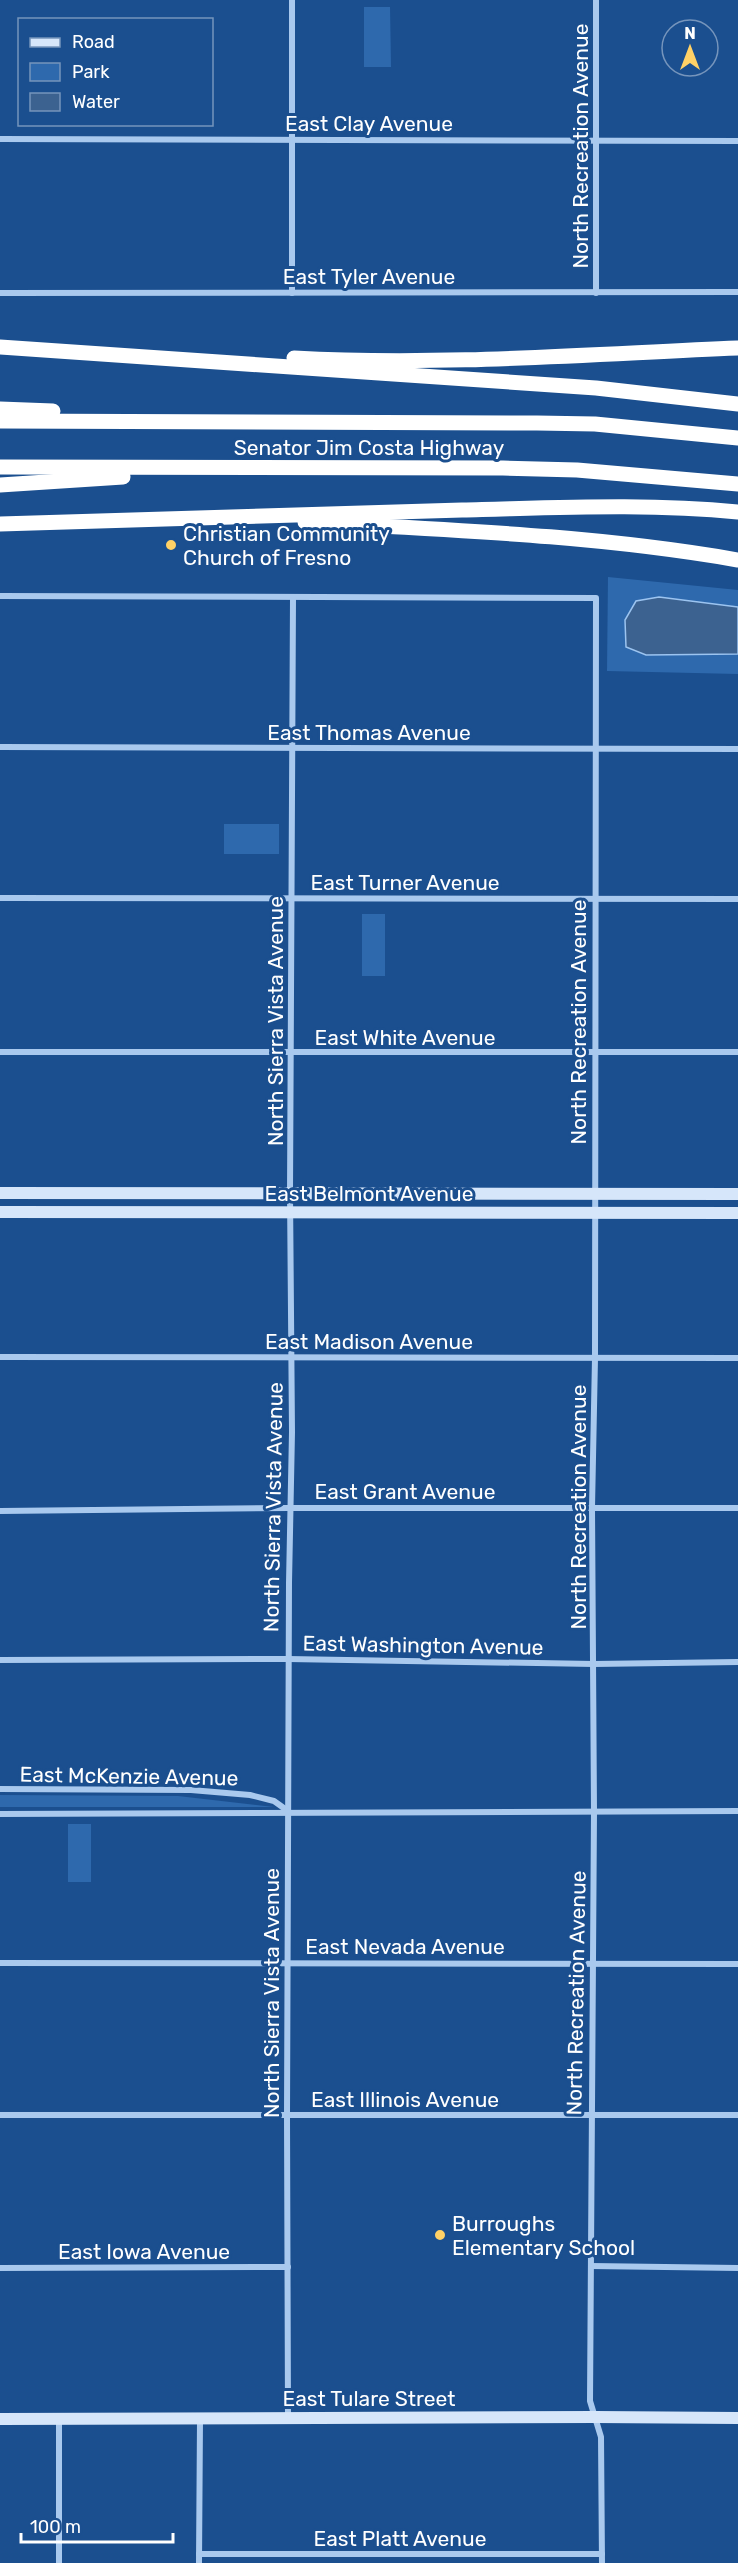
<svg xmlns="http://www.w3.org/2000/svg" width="738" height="2563" font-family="Rubik,sans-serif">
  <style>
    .green { fill: #2e69ad }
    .water { fill: #3c6290; stroke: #9cc4f0; stroke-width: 1.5 }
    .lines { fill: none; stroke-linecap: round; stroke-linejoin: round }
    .minor { stroke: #a9c9ee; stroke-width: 6 }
    .secondary { stroke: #d6e6fa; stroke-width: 12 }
    .motorway { stroke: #fff; stroke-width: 15 }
    .poi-dot { fill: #ffd166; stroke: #1b4f8f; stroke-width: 2 }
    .labels { text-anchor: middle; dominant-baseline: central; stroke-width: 6; stroke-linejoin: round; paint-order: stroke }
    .street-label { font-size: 21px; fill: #fff; stroke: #1b4f8f }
    .poi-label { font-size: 21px; fill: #fff; stroke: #1b4f8f; text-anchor: start }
  </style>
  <rect width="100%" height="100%" fill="#1b4f8f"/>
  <g class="green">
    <path d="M364,7h26l1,60h-27z"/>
    <path d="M608,577l130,13v84l-131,-3z"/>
    <rect x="224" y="824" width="55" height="30"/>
    <rect x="362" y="914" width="23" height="62"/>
    <path d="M0,1795l178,1 96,11h-274z"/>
    <rect x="68" y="1824" width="23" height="58"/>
  </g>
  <path class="water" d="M659,597l79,10v47l-92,1 -20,-8 -1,-27 11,-19z"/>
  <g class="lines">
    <g class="minor">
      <path d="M0,139l738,2"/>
      <path d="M0,293l738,-1"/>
      <path d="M292,293v-293"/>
      <path d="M596,293v-293"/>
      <path d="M0,596l596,2 -1,760 -3,150 2,304 -4,589 11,36 1,126"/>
      <path d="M0,747l738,2"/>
      <path d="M0,898l738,1"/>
      <path d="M0,1052h738"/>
      <path d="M0,1357l738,1"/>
      <path d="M0,1511l289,-3h449"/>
      <path d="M0,1660l288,-1 306,5 144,-2"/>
      <path d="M0,1789l191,1 59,5 24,6 14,10"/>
      <path d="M0,1814l738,-3"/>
      <path d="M0,1963l738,1"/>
      <path d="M0,2115h738"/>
      <path d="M591,2266l147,2"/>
      <path d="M0,2268l288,-1"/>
      <path d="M288,2417l-1,-302 2,-532 3,-151 -2,-239 3,-596"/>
      <path d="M59,2420v143"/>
      <path d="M199,2554h403"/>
      <path d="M199,2563l1,-143"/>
    </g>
    <g class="secondary">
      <path d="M0,1193l738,1"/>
      <path d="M0,1212l738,1"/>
      <path d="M0,2419l595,-2 143,1"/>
    </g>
    <g class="motorway">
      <path d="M0,347l596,41 142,16"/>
      <path d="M294,358c148,8 297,-4 444,-10"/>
      <path d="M0,409l53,2"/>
      <path d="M0,421l537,2 58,1 143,14"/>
      <path d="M0,467l503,1 74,2 161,14"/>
      <path d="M0,485l123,-8"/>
      <path d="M305,522c145,8 290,13 433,38"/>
      <path d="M0,524c154,-4 308,-10 462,-14 92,-2 184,-7 276,2"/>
    </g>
  </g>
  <g class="poi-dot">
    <circle cx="171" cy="545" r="6"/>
    <circle cx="440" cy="2235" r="6"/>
  </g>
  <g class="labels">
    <g class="street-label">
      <text x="369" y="123">East Clay Avenue</text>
      <text transform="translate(580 146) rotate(-90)">North Recreation Avenue</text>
      <text x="369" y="276">East Tyler Avenue</text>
      <text x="369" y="447">Senator Jim Costa Highway</text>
      <text x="369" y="732">East Thomas Avenue</text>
      <text x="405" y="882">East Turner Avenue</text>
      <text transform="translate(275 1021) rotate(-90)">North Sierra Vista Avenue</text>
      <text transform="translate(578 1022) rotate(-90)">North Recreation Avenue</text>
      <text x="405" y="1037">East White Avenue</text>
      <text x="369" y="1193">East Belmont Avenue</text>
      <text x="369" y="1341">East Madison Avenue</text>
      <text x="405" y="1491">East Grant Avenue</text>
      <text transform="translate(273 1507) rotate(-89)">North Sierra Vista Avenue</text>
      <text transform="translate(578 1507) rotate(-90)">North Recreation Avenue</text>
      <text transform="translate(423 1645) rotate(1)">East Washington Avenue</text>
      <text transform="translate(129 1776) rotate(1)">East McKenzie Avenue</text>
      <text x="405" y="1946">East Nevada Avenue</text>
      <text transform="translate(271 1993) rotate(-90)">North Sierra Vista Avenue</text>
      <text transform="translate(576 1993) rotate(-89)">North Recreation Avenue</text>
      <text x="405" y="2099">East Illinois Avenue</text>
      <text x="144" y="2251">East Iowa Avenue</text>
      <text x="369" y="2398">East Tulare Street</text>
      <text x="400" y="2538">East Platt Avenue</text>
    </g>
    <g class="poi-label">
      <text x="183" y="533">Christian Community<tspan x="183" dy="24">Church of Fresno</tspan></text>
      <text x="452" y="2223">Burroughs<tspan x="452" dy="24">Elementary School</tspan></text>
    </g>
  </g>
  <rect x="18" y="18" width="195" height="108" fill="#1b4f8f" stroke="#7695bc" stroke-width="1.5"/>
  <rect x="30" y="38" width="30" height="9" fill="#d6e6fa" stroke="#7695bc" stroke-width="1.5"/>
  <text x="72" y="48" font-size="18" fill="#ffffff">Road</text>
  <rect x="30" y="63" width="30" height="18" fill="#2e69ad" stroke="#7695bc" stroke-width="1.5"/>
  <text x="72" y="78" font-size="18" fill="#ffffff">Park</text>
  <rect x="30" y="93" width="30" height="18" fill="#3c6290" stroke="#7695bc" stroke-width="1.5"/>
  <text x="72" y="108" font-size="18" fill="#ffffff">Water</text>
  <g transform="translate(690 48)"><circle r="28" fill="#1b4f8f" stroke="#7695bc" stroke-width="1.5"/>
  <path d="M0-4.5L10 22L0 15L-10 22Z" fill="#ffd166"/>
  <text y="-9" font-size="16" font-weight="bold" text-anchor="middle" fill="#ffffff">N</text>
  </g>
  <path d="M21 2533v9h152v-9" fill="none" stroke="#ffffff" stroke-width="3"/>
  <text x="30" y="2533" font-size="18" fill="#ffffff" stroke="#1b4f8f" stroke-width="4.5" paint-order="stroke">100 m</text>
</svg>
